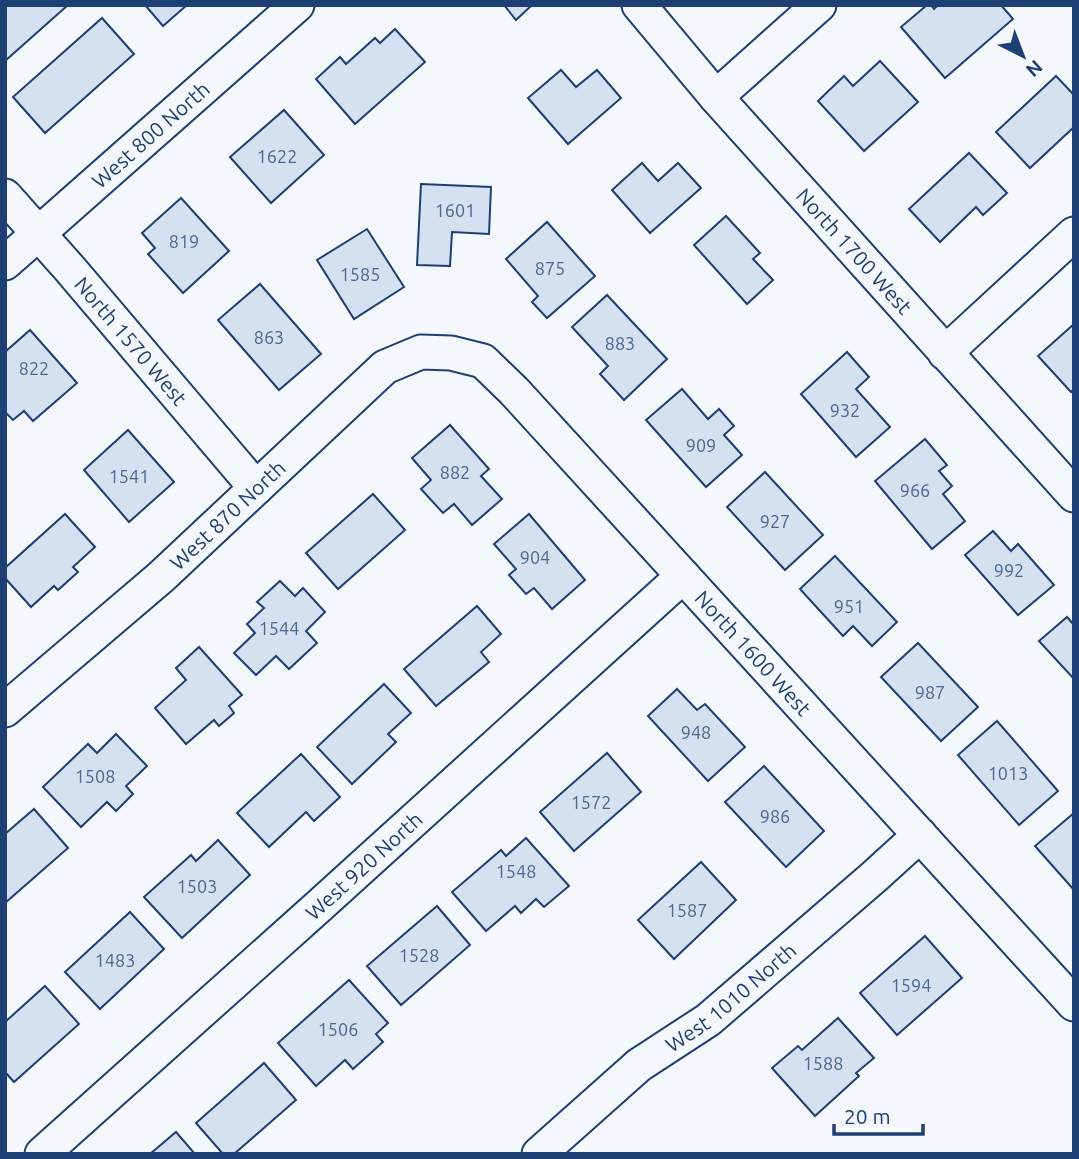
<svg xmlns="http://www.w3.org/2000/svg" width="1079" height="1159" font-family="Ubuntu,sans-serif">
  <style>
    .building { fill: #d5e0f0; stroke: #1d3f73; stroke-width: 2 }
    .lines { fill: none; stroke-linecap: round; stroke-linejoin: round }
    .minor-casing { stroke: #1d3f73; stroke-width: 37 }
    .minor { stroke: #f4f7fb; stroke-width: 33 }
    .labels { text-anchor: middle; dominant-baseline: central; stroke-width: 5; stroke-linejoin: round; paint-order: stroke }
    .number-label { font-size: 18px; fill: #4b6792 }
    .street-label { font-size: 21px; fill: #1d3f73; stroke: #f4f7fb }
  </style>
  <rect width="100%" height="100%" fill="#f4f7fb"/>
  <g class="building">
    <path d="M5,5h63l-63,56z"/>
    <path d="M145,5h42l-24,21z"/>
    <path d="M504,5h28l-16,15z"/>
    <path d="M927,5h4l3,4 4,-4h63l12,14 -68,59 -44,-51z"/>
    <path d="M102,18l32,36 -89,79 -32,-36z"/>
    <path d="M395,29l30,33 -70,62 -39,-45 24,-22 6,7 29,-26 5,5z"/>
    <path d="M880,61l38,41 -54,49 -46,-50 26,-25 9,10z"/>
    <path d="M561,70l15,17 21,-17 24,28 -53,46 -40,-46z"/>
    <path d="M1056,76l18,19v32l-44,41 -34,-36z"/>
    <path d="M284,110l40,45 -53,48 -41,-46z"/>
    <path d="M969,153l38,40 -24,22 -7,-8 -36,35 -31,-33z"/>
    <path d="M642,163l16,18 20,-18 23,25 -51,45 -38,-43z"/>
    <path d="M421,184l70,3 -2,47 -37,-2 -2,34 -33,-1z"/>
    <path d="M181,198l48,53 -46,42 -35,-39 7,-6 -13,-15z"/>
    <path d="M726,216l34,37 -7,6 20,21 -26,24 -53,-59z"/>
    <path d="M547,222l48,54 -48,42 -15,-16 6,-6 -32,-37z"/>
    <path d="M367,229l37,58 -50,32 -37,-59z"/>
    <path d="M260,284l61,70 -42,36 -61,-70z"/>
    <path d="M607,295l60,64 -43,41 -24,-26 8,-8 -36,-39z"/>
    <path d="M1074,324v65l-3,3 -33,-36z"/>
    <path d="M30,330l47,53 -44,38 -9,-10 -11,9 -8,-8v-60z"/>
    <path d="M847,352l22,25 -13,12 34,38 -34,30 -55,-63z"/>
    <path d="M682,389l26,30 11,-10 15,17 -10,9 18,20 -36,32 -60,-67z"/>
    <path d="M450,425l39,44 -8,7 21,23 -30,26 -18,-21 -11,9 -22,-24 10,-9 -19,-22z"/>
    <path d="M128,430l46,52 -45,40 -45,-52z"/>
    <path d="M925,439l22,26 -8,6 13,15 -9,8 22,27 -33,28 -57,-68z"/>
    <path d="M765,472l58,63 -38,35 -58,-63z"/>
    <path d="M373,494l32,36 -67,59 -32,-36z"/>
    <path d="M65,514l30,33 -22,20 5,5 -20,18 -4,-4 -23,21 -26,-29v-10z"/>
    <path d="M529,514l56,66 -33,29 -18,-21 -8,6 -17,-19 7,-6 -22,-25z"/>
    <path d="M993,531l18,20 7,-7 36,41 -36,30 -53,-60z"/>
    <path d="M835,556l62,66 -25,24 -19,-20 -10,10 -43,-47z"/>
    <path d="M280,581l15,15 8,-8 22,24 -19,19 11,12 -28,26 -13,-13 -20,19 -22,-22 21,-20 -8,-9 17,-16 -7,-6z"/>
    <path d="M477,606l24,28 -20,18 8,10 -53,44 -32,-37z"/>
    <path d="M1067,617l7,8v54l-35,-38z"/>
    <path d="M918,643l60,64 -37,34 -60,-64z"/>
    <path d="M199,647l43,48 -13,11 5,7 -15,13 -5,-6 -28,24 -31,-36 31,-28 -10,-12z"/>
    <path d="M384,684l27,29 -23,21 8,8 -44,42 -35,-37z"/>
    <path d="M677,689l20,21 8,-6 40,43 -37,34 -60,-65z"/>
    <path d="M997,721l61,70 -39,34 -61,-70z"/>
    <path d="M116,734l31,32 -21,20 7,8 -17,17 -9,-9 -26,25 -38,-40 45,-43 9,9z"/>
    <path d="M607,753l34,39 -67,59 -34,-39z"/>
    <path d="M301,754l39,43 -26,24 -8,-9 -37,35 -32,-34z"/>
    <path d="M764,766l60,65 -38,36 -61,-65z"/>
    <path d="M34,809l34,39 -63,55v-69z"/>
    <path d="M1074,813v77l-39,-44z"/>
    <path d="M526,838l43,48 -25,21 -8,-8 -15,14 -6,-7 -29,25 -34,-39 49,-42 5,6z"/>
    <path d="M218,840l32,35 -68,63 -38,-41 47,-42 5,6z"/>
    <path d="M701,862l35,38 -62,59 -36,-39z"/>
    <path d="M437,906l33,39 -69,60 -34,-39z"/>
    <path d="M130,912l34,37 -64,60 -35,-37z"/>
    <path d="M925,936l37,42 -65,57 -37,-42z"/>
    <path d="M349,980l39,43 -12,11 7,8 -30,27 -8,-9 -29,26 -38,-43z"/>
    <path d="M45,986l34,38 -65,58 -9,-10v-50z"/>
    <path d="M838,1018l36,40 -18,15 3,3 -44,40 -43,-48 26,-22 4,4z"/>
    <path d="M264,1063l32,37 -62,54h-11l-27,-31z"/>
    <path d="M176,1132l19,22h-45z"/>
  </g>
  <g class="lines">
    <g class="minor-casing">
      <g id="minor">
        <path id="s1" d="M639,5l77,92 358,398"/>
        <path d="M716,97l103,-92"/>
        <path id="s2" d="M5,196l65,73 186,219"/>
        <path id="s3" d="M5,263l292,-258"/>
        <path d="M945,353l129,-119"/>
        <path id="s4" d="M5,710l156,-133 224,-210 36,-15 30,1 32,8 31,30 560,613"/>
        <path id="s5" d="M42,1154l276,-247 365,-331"/>
        <path id="s6" d="M539,1154l100,-89 69,-45 167,-144 45,-41"/>
      </g>
    </g>
    <use href="#minor" class="minor"/>
  </g>
  <g class="labels">
    <g class="number-label">
      <text x="277" y="156">1622</text>
      <text x="455" y="210">1601</text>
      <text x="184" y="241">819</text>
      <text x="550" y="268">875</text>
      <text x="360" y="274">1585</text>
      <text x="269" y="337">863</text>
      <text x="620" y="343">883</text>
      <text x="34" y="368">822</text>
      <text x="845" y="410">932</text>
      <text x="701" y="445">909</text>
      <text x="455" y="472">882</text>
      <text x="129" y="476">1541</text>
      <text x="915" y="490">966</text>
      <text x="775" y="521">927</text>
      <text x="535" y="557">904</text>
      <text x="1009" y="570">992</text>
      <text x="849" y="606">951</text>
      <text x="279" y="628">1544</text>
      <text x="930" y="692">987</text>
      <text x="696" y="732">948</text>
      <text x="1008" y="773">1013</text>
      <text x="95" y="776">1508</text>
      <text x="591" y="802">1572</text>
      <text x="775" y="816">986</text>
      <text x="516" y="871">1548</text>
      <text x="197" y="886">1503</text>
      <text x="687" y="910">1587</text>
      <text x="419" y="955">1528</text>
      <text x="115" y="960">1483</text>
      <text x="911" y="985">1594</text>
      <text x="338" y="1029">1506</text>
      <text x="823" y="1063">1588</text>
    </g>
    <g class="street-label">
      <text stroke="none"><textPath href="#s3" startOffset="194">West 800 North</textPath></text>
      <text stroke="none"><textPath href="#s1" startOffset="327">North 1700 West</textPath></text>
      <text stroke="none"><textPath href="#s2" startOffset="192">North 1570 West</textPath></text>
      <text stroke="none"><textPath href="#s4" startOffset="296">West 870 North</textPath></text>
      <text stroke="none"><textPath href="#s4" startOffset="1012">North 1600 West</textPath></text>
      <text stroke="none"><textPath href="#s5" startOffset="432">West 920 North</textPath></text>
      <text stroke="none"><textPath href="#s6" startOffset="248">West 1010 North</textPath></text>
    </g>
  </g>
  <rect width="1079" height="1159" fill="none" stroke="#1d3f73" stroke-width="14"/>
  <g transform="translate(1023 56) rotate(138)" stroke="#f4f7fb" stroke-width="5" paint-order="stroke">
  <path d="M0-5L12 26L0 18L-12 26Z" fill="#1d3f73"/>
  <text y="-10" font-size="19" font-weight="bold" text-anchor="middle" fill="#1d3f73">N</text>
  </g>
  <path d="M834 1124v10h89v-10" fill="none" stroke="#1d3f73" stroke-width="3.5"/>
  <text x="844" y="1124" font-size="21" fill="#1d3f73" stroke="#f4f7fb" stroke-width="5" paint-order="stroke">20 m</text>
</svg>
